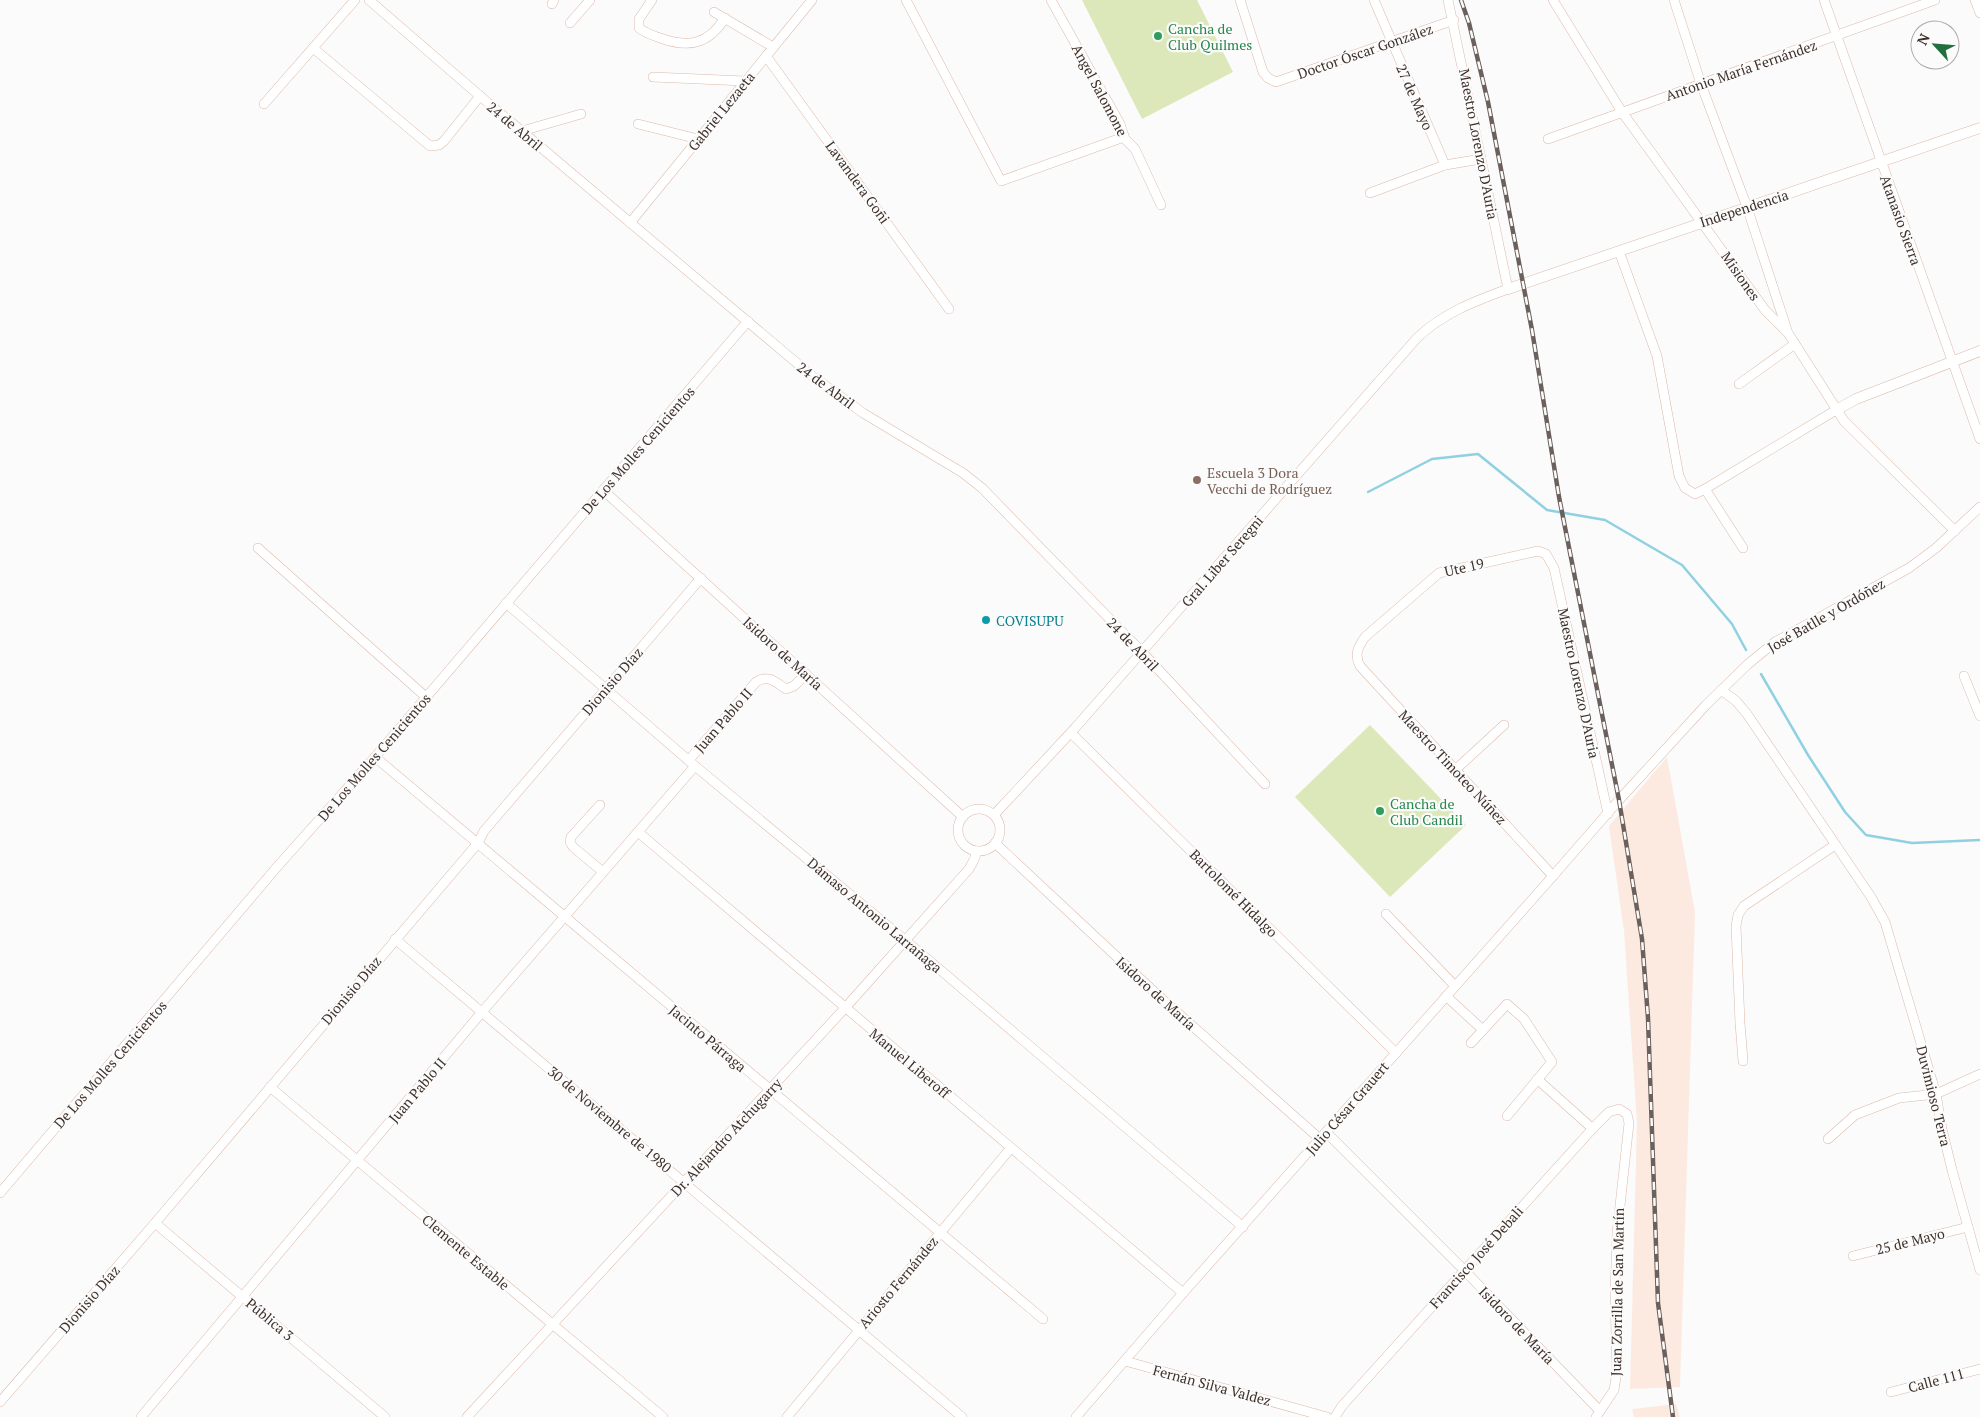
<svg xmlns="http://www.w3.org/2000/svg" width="1980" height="1417" font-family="'PT Serif',serif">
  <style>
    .built { fill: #fceae1 }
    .green { fill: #dde8ba }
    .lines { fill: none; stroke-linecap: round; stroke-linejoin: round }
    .stream { stroke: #90d1e1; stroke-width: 2.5 }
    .minor-casing { stroke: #ddb9a8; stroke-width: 10 }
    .tertiary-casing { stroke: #ddb9a8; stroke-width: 11 }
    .minor { stroke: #fff; stroke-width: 9 }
    .tertiary { stroke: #fff; stroke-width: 10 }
    .rail-casing { stroke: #6b605b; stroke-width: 4.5 }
    .rail { stroke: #fbfbfb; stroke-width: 2.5; stroke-dasharray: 8; stroke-linecap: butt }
    .leisure-dot { fill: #2e9e5b; stroke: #fbfbfb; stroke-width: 2 }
    .education-dot { fill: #8d6e63; stroke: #fbfbfb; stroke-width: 2 }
    .culture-dot { fill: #0f9aa8; stroke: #fbfbfb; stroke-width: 2 }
    .labels { text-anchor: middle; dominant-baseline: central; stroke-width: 4.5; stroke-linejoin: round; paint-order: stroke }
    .leisure-label { font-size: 14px; fill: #27864d; stroke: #fbfbfb; text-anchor: start }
    .street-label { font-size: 14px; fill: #3e3029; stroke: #fbfbfb }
    .education-label { font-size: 14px; fill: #785e54; stroke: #fbfbfb; text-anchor: start }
    .culture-label { font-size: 14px; fill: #0d838f; stroke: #fbfbfb; text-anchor: start }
  </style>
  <rect width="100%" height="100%" fill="#fbfbfb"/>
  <g class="built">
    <path d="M1667,757l28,155 -15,475 -50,2 7,-267 -13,-191 -15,-105z"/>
    <path d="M1676,1404l4,13h-46l-2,-8z"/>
  </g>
  <g class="green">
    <path d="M1082,0h115l36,72 -91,47z"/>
    <path d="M1370,725l96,100 -76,72 -95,-100z"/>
  </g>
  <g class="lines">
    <g class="stream">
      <path d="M1368,492l64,-33 46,-5 69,56 58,10 77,45 50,59 14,26"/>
      <path d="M1761,674l47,81 37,57 21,23 46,8 68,-3"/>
    </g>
    <g class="minor-casing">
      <g id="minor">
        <path d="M369,0l111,96 331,279 52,38 100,60 19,15 160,164 123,132"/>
        <path d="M652,0l-13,19v9c6,5 13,7 21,10 28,10 48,7 65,-20"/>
        <path d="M906,0l95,181 123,-44"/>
        <path d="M1051,0l69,124 5,15 10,10 26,56"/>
        <path d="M1240,0l23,72 5,6 8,4 178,-62"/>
        <path d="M1374,0l71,165"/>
        <path d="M1553,0l69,112 143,198 23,23 56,88 111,110"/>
        <path d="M1674,0l27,84 46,123 40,123"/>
        <path d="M1824,0l156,439"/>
        <path d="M1975,0l5,13"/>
        <path d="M552,4l2,-4"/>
        <path d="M714,12l59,35"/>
        <path d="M570,23l20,-23"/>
        <path d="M313,48l117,98 9,-1 5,-4 36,-45"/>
        <path d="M766,56l183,253"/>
        <path d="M653,77l92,4"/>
        <path d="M264,104l91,-104"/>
        <path d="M638,124l60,15"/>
        <path d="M522,131l59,-17"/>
        <path d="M1548,139l387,-139"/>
        <path d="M1370,193l75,-28 36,-6"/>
        <path d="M630,223l182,-223"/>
        <path d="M1619,251l38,105 22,120 6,12 10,6 10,-5 131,-79"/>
        <path d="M1739,384l56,-40"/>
        <path d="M1705,489l38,59"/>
        <path d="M603,490l360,327"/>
        <path d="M258,548l168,149"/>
        <path d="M506,603l189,163 210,174 338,287"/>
        <path d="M1964,676l16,40"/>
        <path d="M1721,690l15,11 11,13 124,183 14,25 51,172 6,35 10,41 28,100"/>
        <path d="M1071,733l325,320"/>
        <path d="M375,757l668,562"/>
        <path d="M689,760l67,-78c13,-8 19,0 30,7l8,-3 12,-12"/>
        <path d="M1455,770l49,-45"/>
        <path d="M600,805l-29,32 -1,5 3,5 30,25"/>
        <circle cx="979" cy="830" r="21"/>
        <path d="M994,815l81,-87 342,-390c26,-25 58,-37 91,-49l-60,-289"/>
        <path d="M638,832l545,461"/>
        <path d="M995,843l167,156 158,140"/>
        <path d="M1553,876l-193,-210c-6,-11 -2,-19 5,-29l74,-64 99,-22 8,3 8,14 54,246"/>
        <path d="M1386,914l69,72"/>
        <path d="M395,939l567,478"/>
        <path d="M1446,996l37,34"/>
        <path d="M1471,1043l36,-39 17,15 28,43 -45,54"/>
        <path d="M1743,1061l-3,-38 -4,-97 2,-11 6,-9 91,-61"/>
        <path d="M1537,1079l56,50"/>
        <path d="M270,1087l393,330"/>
        <path d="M1327,1133l137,137 136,141"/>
        <path d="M1828,1139l27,-24 44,-17 37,-4 44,-20"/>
        <path d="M0,1193l277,-326 98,-110 373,-436"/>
        <path d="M155,1223l230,194"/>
        <path d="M1853,1256l115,-29"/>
        <path d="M1125,1361l202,56"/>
        <path d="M1891,1392l89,-23"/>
        <path d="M0,1402l155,-179 323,-380 6,-12 217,-253"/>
        <path d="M141,1417l341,-405 213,-246"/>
        <path d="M467,1417l378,-409 124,-139 5,-9 3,-9"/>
        <path d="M787,1417l223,-268"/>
        <path d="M1076,1417l107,-124 370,-417 66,-76 87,-95 42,-41 27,-22 134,-74 27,-20 44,-41"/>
        <path d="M1335,1417l7,-11 253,-280 14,-14 10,-3 8,5 2,9 -12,110 -2,62 2,76 -3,19 -18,27"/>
      </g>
    </g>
    <g class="tertiary-casing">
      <g id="tertiary">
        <path d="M1508,289l472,-161"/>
        <path d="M1836,410l20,-11 124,-48"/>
      </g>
    </g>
    <use href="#minor" class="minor"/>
    <use href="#tertiary" class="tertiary"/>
    <g class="rail-casing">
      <path id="rail" d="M1461,0l8,23 19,79 44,228 27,167 60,303 23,139 6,79 10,285 15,114"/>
    </g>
    <use href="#rail" class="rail"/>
  </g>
  <g class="leisure-dot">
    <circle cx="1158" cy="36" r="5"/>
    <circle cx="1380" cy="811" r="5"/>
  </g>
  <circle class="education-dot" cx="1197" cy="480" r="5"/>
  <circle class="culture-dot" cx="986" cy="620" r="5"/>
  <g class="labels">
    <g class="leisure-label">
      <text x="1168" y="28">Cancha de<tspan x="1168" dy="16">Club Quilmes</tspan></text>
      <text x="1390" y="803">Cancha de<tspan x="1390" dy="16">Club Candil</tspan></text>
    </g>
    <g class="street-label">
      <text transform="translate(1365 51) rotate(-19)">Doctor Óscar González</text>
      <text transform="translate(1741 70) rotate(-19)">Antonio María Fernández</text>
      <text transform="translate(1100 90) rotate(62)">Angel Salomone</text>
      <text transform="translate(1415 97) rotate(66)">27 de Mayo</text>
      <text transform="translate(721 111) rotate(-51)">Gabriel Lezaeta</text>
      <text transform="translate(515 126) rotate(40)">24 de Abril</text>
      <text transform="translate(1479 144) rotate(79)">Maestro Lorenzo D'Auria</text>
      <text transform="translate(858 182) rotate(54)">Lavandera Goñi</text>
      <text transform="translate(1744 208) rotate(-18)">Independencia</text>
      <text transform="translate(1901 220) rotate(70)">Atanasio Sierra</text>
      <text transform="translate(1741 276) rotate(55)">Misiones</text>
      <text transform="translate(826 385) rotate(37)">24 de Abril</text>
      <text transform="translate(638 450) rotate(-49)">De Los Molles Cenicientos</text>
      <text transform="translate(1222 561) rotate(-49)">Gral. Liber Seregni</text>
      <text transform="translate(1464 567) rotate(-13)">Ute 19</text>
      <text transform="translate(1826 615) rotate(-30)">José Batlle y Ordóñez</text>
      <text transform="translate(1133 644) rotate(46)">24 de Abril</text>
      <text transform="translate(783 653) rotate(42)">Isidoro de María</text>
      <text transform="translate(612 681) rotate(-49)">Dionisio Díaz</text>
      <text transform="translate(1579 683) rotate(78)">Maestro Lorenzo D'Auria</text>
      <text transform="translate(723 720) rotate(-49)">Juan Pablo II</text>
      <text transform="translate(374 757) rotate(-49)">De Los Molles Cenicientos</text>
      <text transform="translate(1453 767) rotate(47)">Maestro Timoteo Núñez</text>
      <text transform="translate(1234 893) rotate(45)">Bartolomé Hidalgo</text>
      <text transform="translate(875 915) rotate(40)">Dámaso Antonio Larrañaga</text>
      <text transform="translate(351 990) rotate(-50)">Dionisio Díaz</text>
      <text transform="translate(1156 993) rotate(42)">Isidoro de María</text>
      <text transform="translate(708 1038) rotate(40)">Jacinto Párraga</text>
      <text transform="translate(910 1063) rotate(40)">Manuel Liberoff</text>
      <text transform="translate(110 1064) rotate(-49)">De Los Molles Cenicientos</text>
      <text transform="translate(417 1090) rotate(-50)">Juan Pablo II</text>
      <text transform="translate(1934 1096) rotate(76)">Duvimioso Terra</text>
      <text transform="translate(1347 1108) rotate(-49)">Julio César Grauert</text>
      <text transform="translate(610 1119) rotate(40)">30 de Noviembre de 1980</text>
      <text transform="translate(726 1137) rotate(-47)">Dr. Alejandro Atchugarry</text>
      <text transform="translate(1910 1241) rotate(-14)">25 de Mayo</text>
      <text transform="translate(466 1252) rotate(40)">Clemente Estable</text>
      <text transform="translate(1476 1257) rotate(-48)">Francisco José Debali</text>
      <text transform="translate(898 1282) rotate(-50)">Ariosto Fernández</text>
      <text transform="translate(1617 1292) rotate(-89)">Juan Zorrilla de San Martín</text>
      <text transform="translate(89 1299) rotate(-49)">Dionisio Díaz</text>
      <text transform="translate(270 1319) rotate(40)">Pública 3</text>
      <text transform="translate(1517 1325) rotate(46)">Isidoro de María</text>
      <text transform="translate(1936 1380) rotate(-15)">Calle 111</text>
      <text transform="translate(1212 1385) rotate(15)">Fernán Silva Valdez</text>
    </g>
    <g class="education-label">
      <text x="1207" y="472">Escuela 3 Dora<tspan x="1207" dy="16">Vecchi de Rodríguez</tspan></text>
    </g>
    <g class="culture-label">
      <text x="996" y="620">COVISUPU</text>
    </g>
  </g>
  <g transform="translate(1935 45) rotate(296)"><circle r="24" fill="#fbfbfb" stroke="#afaaa7"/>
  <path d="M0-4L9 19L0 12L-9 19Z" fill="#22703f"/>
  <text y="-8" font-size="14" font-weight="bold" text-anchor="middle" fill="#3e3029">N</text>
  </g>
</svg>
